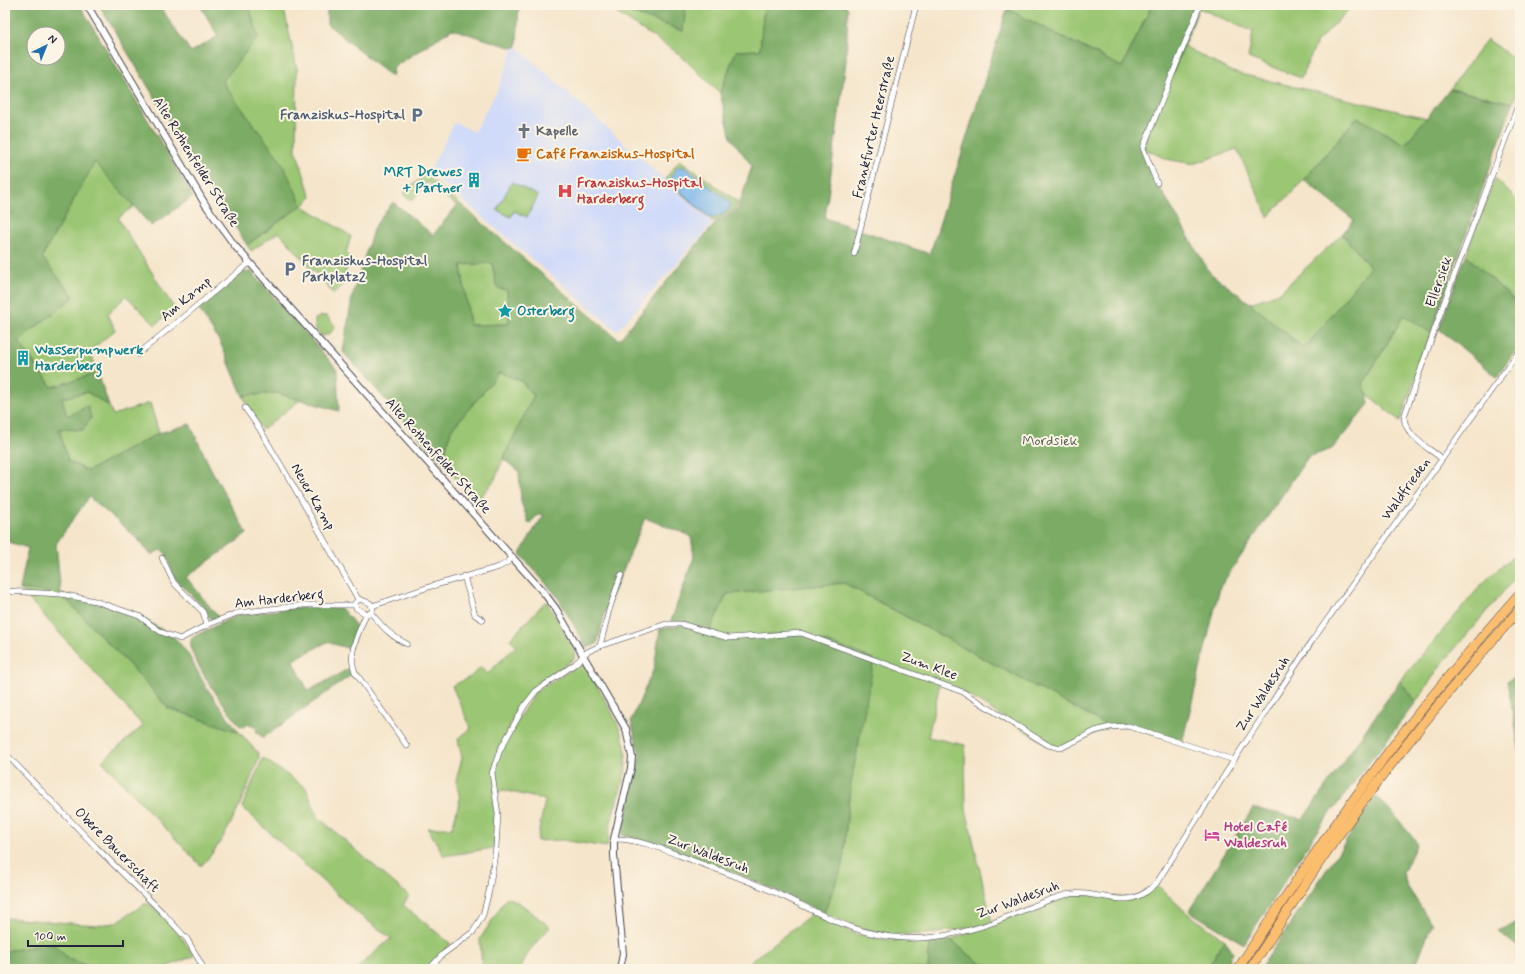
<svg xmlns="http://www.w3.org/2000/svg" width="1525" height="974" font-family="Mynerve,sans-serif">
  <style>
    .built { fill: #d0daf9 }
    .green { fill: #9bc673; stroke: #5e7457 }
    .forest { fill: #7cab65; stroke: #4f6650; fill-rule: evenodd }
    .water { fill: #78b6eb; stroke: #4d6c93 }
    .lines { fill: none; stroke-linecap: round; stroke-linejoin: round }
    .minor-casing { stroke: #423f51; stroke-width: 6 }
    .tertiary-casing { stroke: #423f51; stroke-width: 8 }
    .motorway-casing { stroke: #423f51; stroke-width: 10 }
    .minor { stroke: #fff; stroke-width: 5 }
    .tertiary { stroke: #fff; stroke-width: 6 }
    .motorway { stroke: #fbbe6e; stroke-width: 9 }
    .labels { text-anchor: middle; dominant-baseline: central; stroke-width: 4; stroke-linejoin: round; paint-order: stroke }
    .service-label { font-size: 14px; font-weight: bold; fill: #4e5e75; stroke: #fcf5e5; text-anchor: end }
    .street-label { font-size: 14px; fill: #22223b; stroke: #fcf5e5 }
    .worship-label { font-size: 14px; font-weight: bold; fill: #5b616d; stroke: #fcf5e5; text-anchor: start }
    .food-label { font-size: 14px; font-weight: bold; fill: #c56008; stroke: #fcf5e5; text-anchor: start }
    .culture-label { font-size: 14px; font-weight: bold; fill: #0d838f; stroke: #fcf5e5; text-anchor: start }
    .health-label { font-size: 14px; font-weight: bold; fill: #be3a42; stroke: #fcf5e5; text-anchor: start }
    .park-label { font-size: 14px; fill: #4c5b4f; stroke: #fcf5e5 }
    .hotel-label { font-size: 14px; font-weight: bold; fill: #b23c85; stroke: #fcf5e5; text-anchor: start }
  </style>
  <rect width="100%" height="100%" fill="#fcf5e5"/>
  <filter id="ink" filterUnits="userSpaceOnUse"><feTurbulence type="fractalNoise" baseFrequency=".025" numOctaves="2"/><feDisplacementMap in="SourceGraphic" scale="8" xChannelSelector="R" yChannelSelector="G"/><feConvolveMatrix kernelMatrix="1 2 1 2 8 2 1 2 1" color-interpolation-filters="sRGB"/></filter>
  <filter id="wash" filterUnits="userSpaceOnUse"><feTurbulence type="fractalNoise" baseFrequency=".012" numOctaves="4" result="noise"/><feDisplacementMap in="SourceGraphic" scale="16" xChannelSelector="R" yChannelSelector="G"/><feGaussianBlur stdDeviation="0.9" result="paint"/><feColorMatrix in="noise" values="0 0 0 0 0 0 0 0 0 0 0 0 0 0 0 0 0 1.4 0 .05"/><feComposite in="paint" operator="in"/></filter>
  <g filter="url(#wash)">
    <rect width="100%" height="100%" fill="#f5e5cb"/>
    <path class="built" d="M517,47l196,176 -96,108 -188,-159 26,-50 19,10 23,-41 17,-43z"/>
    <g class="green">
      <path d="M249,5h34l14,64 -1,81 15,47 -8,9 48,30 -5,17 4,4 -9,30 -7,7 -55,-62 -28,19 -4,-6 55,-40 -80,-124 36,-44z"/>
      <path d="M604,5h5l74,26 3,-26h78l-4,45 -24,1 -16,42 -42,-40z"/>
      <path d="M1008,5h144l-30,62 -115,-58z"/>
      <path d="M1200,5h153l-36,37 -16,36 -53,-20 5,-26 -54,-24z"/>
      <path d="M1487,39l33,24v22l-7,18 -63,-14z"/>
      <path d="M1184,46l48,26 195,46 -22,26 -48,-27 -53,63 -36,37 -31,-68 -44,15 -27,-5 -23,-11z"/>
      <path d="M680,160l58,42 -3,8 -21,12 -49,-43z"/>
      <path d="M95,161l39,45 -16,12 56,90 -19,17 -29,-29 -18,18 7,16 -25,21 8,22 -46,14 -34,-46 56,-44 -32,-40z"/>
      <path d="M425,174l34,29 -2,3 -29,-24 -15,17h-4l-6,-5z"/>
      <path d="M1495,178l25,25v103l-54,-51z"/>
      <path d="M512,182l26,14 -11,21 -13,-6 -3,6 -14,-7z"/>
      <path d="M1342,234l29,33 -66,82 -55,-46 29,-10z"/>
      <path d="M492,263l5,25 10,2 3,34 -40,1 -9,-60z"/>
      <path d="M1404,315l27,18 -31,88 -33,-27 -4,-10z"/>
      <path d="M321,316h6l8,10c-3,7 -6,9 -13,10l-7,-8v-9z"/>
      <path d="M500,372l21,9 13,15 -31,63 -8,20 -18,23 -35,-39 9,-33z"/>
      <path d="M87,392l22,14 4,9 37,-12 9,30 -71,38 -20,-10 -9,-32 24,1 5,-23 -21,9 -5,-18z"/>
      <path d="M277,393l23,7 -38,30 -19,-34z"/>
      <path d="M1520,550v22l-79,93 -25,37 -16,-21 82,-97z"/>
      <path d="M844,583l266,144 -49,21 -13,-3 -85,-53 -23,-9 -12,54 37,8 1,64 26,114 78,-29 64,4 22,-14 31,29 38,27 -18,29h-210l-20,-8 -26,-21 38,-16c-42,8 -86,17 -128,4 -13,-4 -25,-10 -37,-15l19,-49 6,-69 -121,-157 -19,-6 18,-38z"/>
      <path d="M20,589l41,5 75,78 32,36 71,24 19,21 1,3v3c-16,37 -30,79 -58,107l-99,-105 41,-35z"/>
      <path d="M546,601l29,49 -1,9 -40,27 -17,23 -15,35 34,-53 47,-28c16,28 46,68 43,101 -1,17 -9,33 -13,50 -3,11 -4,22 -6,33l-45,-7 -25,1 8,-41 -42,-10 -8,5 3,19 -4,34 -50,8 -16,-28h24l8,-29 -4,-18 6,-23 -4,-19 13,-11 -19,-42 18,-9 11,-10 6,7 29,-28 -6,-7z"/>
      <path d="M263,758l43,30 12,29 91,79 -6,9 48,39 -9,8 -16,17h-70l33,-29 3,-1 -36,-27 -114,-105z"/>
      <path d="M507,897l14,7 29,23 -21,24 -9,18h-36l-2,-1 -2,-29z"/>
      <path d="M145,904h4l5,3 26,28 14,21 -33,13h-65l-27,-10 -15,-15 -49,7v-33l92,7 18,-2z"/>
      <path d="M812,914l44,20 24,5 50,3 -2,27h-187z"/>
    </g>
    <g class="forest">
      <path d="M5,5h75l113,192 -42,29 -56,-64 -53,95 32,40 -56,44 34,46 46,-14 11,33 -22,-14 -25,6 5,18 21,-10 3,12 -8,12 -24,-1 9,32 20,10 71,-38 31,-9 20,43 37,67 -61,43 33,41 -7,2 -9,-13 -28,-28 -10,-27 -5,-2 -9,5 -14,-17 -48,-41 -33,47 5,50 34,7 44,15 32,19 7,6 10,13 18,33 33,45 -71,-24 -32,-36 -75,-78 -41,-5 8,-41 -23,-7zM34,34h24v24h-24z"/>
      <path d="M99,5h60l32,47 27,-16 -18,-31h49l9,32 -36,45 59,79 21,44 -55,40 -45,-69z"/>
      <path d="M327,5h192l-2,41 -4,2 -61,-19 -58,38 -2,10 -65,-53z"/>
      <path d="M609,5h77l-3,26z"/>
      <path d="M764,5h80l4,3 -2,53 -21,157 105,36 77,-245 115,58 30,-62h48l-57,143 14,35 53,90 40,30 54,46 66,-82 -28,-33 12,-14 -50,-40 53,-63 48,27 45,-55 63,14 -82,230 -27,-18 -41,69 4,10 2,10 -37,45 -24,8 -88,130 -38,156 -54,-17 -18,1 -266,-144 -117,11 -18,38 19,6 73,-5 73,26 -25,136 -6,69 -19,49c-65,-31 -132,-60 -202,-78l18,-79 -9,-35 23,-53 6,-39 18,-3 1,-4 -8,-1 23,-64 -3,-21 -46,-18 -40,95 -8,31 -10,4 -30,-52 -37,-42 15,-26 9,-13 -5,-1 -10,10 -8,-22 -2,-31 -16,-12 31,-64 -13,-14 -21,-9 -49,58 -9,33 -99,-111 9,-55 22,-70 19,-25 40,33 26,-32 160,137 78,-96 20,-22 20,-11 15,-45 -21,-28 -11,-45 16,-42 24,-1zM492,263l5,25 10,2 2,34 -39,1 -9,-60z"/>
      <path d="M1466,255l54,51v38l-23,33 -58,-48z"/>
      <path d="M244,271l8,1 85,97 2,42 -62,-18 -34,3 -23,-54 -22,-34z"/>
      <path d="M304,607l37,1 17,20 -8,21 -23,-7 -34,18 15,31 42,-23 4,5 -91,65 -7,-7 1,-2 -4,-4 -5,-1 -4,3 -4,-1c-10,-13 -54,-70 -49,-85 0,-3 3,-4 6,-6l40,-20z"/>
      <path d="M1520,675v77l-13,-71z"/>
      <path d="M1400,681l16,21 -97,126 -75,116 -55,-33 64,-103 50,11z"/>
      <path d="M1376,796l17,17 24,30 -14,30 4,13 25,38 -18,45h-154z"/>
      <path d="M1520,921v28l-22,-18z"/>
      <path d="M951,940l26,21 20,8h-69l2,-27z"/>
      <path d="M1225,940l8,13 -9,16h-17z"/>
      <path d="M54,944l15,15 27,10h-91v-18z"/>
    </g>
    <path class="water" d="M678,167h6l45,34 2,5c-4,7 -14,13 -22,11l-38,-34 -1,-5z"/>
  </g>
  <g filter="url(#ink)">
    <g class="lines">
      <g class="minor-casing">
        <g id="minor">
          <path d="M1157,183l-14,-35 57,-143"/>
          <path d="M854,254l62,-249"/>
          <path d="M138,354l111,-91"/>
          <path d="M245,408l14,20 35,59 64,112"/>
          <path d="M1442,459c-13,-11 -37,-23 -38,-42l41,-117 75,-200"/>
          <path d="M162,558l12,25 29,29 4,13"/>
          <path d="M464,576l11,39 8,5"/>
          <path d="M5,591l56,3 34,7 44,15 22,16 19,7 27,-14 30,-12 67,-8h51"/>
          <path d="M359,599l11,4 3,5 -2,5 -5,1 -10,-6 -1,-5z"/>
          <path d="M372,606l60,-20 67,-19 9,-5 5,-5"/>
          <path d="M371,613c12,14 19,23 36,31"/>
          <path d="M366,614c-7,19 -19,38 -11,58l52,74"/>
          <path d="M600,646l9,-36 12,-35"/>
          <path d="M5,753l91,94 66,65 25,27 17,30"/>
          <path d="M614,839c26,0 51,11 75,20 29,11 59,21 87,34 44,20 77,42 127,45 30,2 60,-5 89,-15 24,-9 47,-21 73,-28 24,-6 48,8 68,3 9,-2 16,-8 23,-14l78,-124 78,-119 208,-291"/>
          <path d="M429,969l14,-15 30,-22 10,-17 6,-24 7,-44 2,-33 -6,-41 8,-23 25,-45 11,-14 39,-27 12,-12 13,-6 66,-22h15l47,14 73,-5 162,59 85,53 13,3 34,-17 15,-4 18,-1 106,34"/>
        </g>
      </g>
      <g class="tertiary-casing">
        <path id="tertiary" d="M87,5l118,199 30,42 309,347 12,16 70,120 6,28 -1,11 -17,71v17l9,98 -3,15"/>
      </g>
      <g class="motorway-casing">
        <g id="motorway">
          <path d="M1238,969c50,-78 102,-153 158,-227 39,-51 81,-100 124,-149"/>
          <path d="M1250,969c24,-36 47,-73 71,-109 61,-88 128,-171 199,-251"/>
        </g>
      </g>
      <use href="#minor" class="minor"/>
      <use href="#tertiary" class="tertiary"/>
      <use href="#motorway" class="motorway"/>
    </g>
  </g>
  <defs>
    <g id="parking-bare" transform="scale(1.2)"><path d="M-3.5-5.5H1a3.5 3.5 0 0 1 0 7H-1V5.5H-3.5ZM-1-3.4V-.6H.8a1.4 1.4 0 0 0 0-2.8Z" fill="#5c6f8a" stroke="#fcf5e5" stroke-width="2.5" paint-order="stroke"/></g>
    <g id="church-bare" transform="scale(1.2)"><path d="M-1.2-6h2.4v3.5h3.3v2.4h-3.3V6h-2.4V-.1h-3.3v-2.4h3.3Z" fill="#6b7280" stroke="#fcf5e5" stroke-width="2.5" paint-order="stroke"/></g>
    <g id="cafe-bare" transform="scale(1.2)"><path d="M-5.5-4.5H6V0H3Q3 3.5 0 3.5H-2.5Q-5.5 3.5-5.5 0ZM3-3.2v2h1.7v-2ZM-6 4.5H4V6H-6Z" fill="#e8710a" stroke="#fcf5e5" stroke-width="2.5" paint-order="stroke"/></g>
    <g id="building-bare" transform="scale(1.2)"><path d="M-4-6H4V6H1V3H-1V6H-4ZM-2.5-4.3h1.7v1.8h-1.7ZM.8-4.3h1.7v1.8H.8ZM-2.5-1h1.7V.8h-1.7ZM.8-1h1.7V.8H.8Z" fill="#0f9aa8" stroke="#fcf5e5" stroke-width="2.5" paint-order="stroke"/></g>
    <g id="hospital-bare" transform="scale(1.2)"><path d="M-5-5h3v3.5h4V-5h3V5h-3V1.5h-4V5h-3Z" fill="#e0444e" stroke="#fcf5e5" stroke-width="2.5" paint-order="stroke"/></g>
    <g id="sight-bare" transform="scale(1.2)"><path d="M0-6L1.8-2.2L6-1.7L2.9 1.2L3.7 5.4L0 3.3L-3.7 5.4L-2.9 1.2L-6-1.7L-1.8-2.2Z" fill="#0f9aa8" stroke="#fcf5e5" stroke-width="2.5" paint-order="stroke"/></g>
    <g id="hotel-bare" transform="scale(1.2)"><path d="M-6-4.5h1.5V1H6V5H4.5V3h-9V5H-6ZM-4 0a1.8 1.8 0 1 1 3.6 0ZM.5 0V-2.5h3Q6-2.5 6 0Z" fill="#d1479c" stroke="#fcf5e5" stroke-width="2.5" paint-order="stroke"/></g>
  </defs>
  <g fill-rule="evenodd">
    <use href="#parking-bare" x="417" y="115"/>
    <use href="#church-bare" x="524" y="131"/>
    <use href="#cafe-bare" x="524" y="154"/>
    <use href="#building-bare" x="474" y="180"/>
    <use href="#hospital-bare" x="565" y="191"/>
    <use href="#parking-bare" x="290" y="269"/>
    <use href="#sight-bare" x="505" y="311"/>
    <use href="#building-bare" x="23" y="358"/>
    <use href="#hotel-bare" x="1212" y="835"/>
  </g>
  <g class="labels">
    <g class="service-label">
      <text x="405" y="115">Franziskus-Hospital</text>
      <text x="302" y="261" text-anchor="start">Franziskus-Hospital<tspan x="302" dy="16">Parkplatz2</tspan></text>
    </g>
    <g class="street-label">
      <text transform="translate(874 127) rotate(-77)">Frankfurter Heerstraße</text>
      <text transform="translate(196 162) rotate(58)">Alte Rothenfelder Straße</text>
      <text transform="translate(1439 282) rotate(-70)">Ellersiek</text>
      <text transform="translate(186 299) rotate(-40)">Am Kamp</text>
      <text transform="translate(438 456) rotate(48)">Alte Rothenfelder Straße</text>
      <text transform="translate(1406 489) rotate(-54)">Waldfrieden</text>
      <text transform="translate(313 497) rotate(60)">Neuer Kamp</text>
      <text transform="translate(279 599) rotate(-6)">Am Harderberg</text>
      <text transform="translate(929 666) rotate(20)">Zum Klee</text>
      <text transform="translate(1263 694) rotate(-57)">Zur Waldesruh</text>
      <text transform="translate(117 850) rotate(45)">Obere Bauerschaft</text>
      <text transform="translate(708 854) rotate(21)">Zur Waldesruh</text>
      <text transform="translate(1018 900) rotate(-20)">Zur Waldesruh</text>
    </g>
    <g class="worship-label">
      <text x="536" y="131">Kapelle</text>
    </g>
    <g class="food-label">
      <text x="536" y="154">Café Franziskus-Hospital</text>
    </g>
    <g class="culture-label">
      <text x="462" y="172" text-anchor="end">MRT Drewes<tspan x="462" dy="16">+ Partner</tspan></text>
      <text x="517" y="311">Osterberg</text>
      <text x="35" y="350">Wasserpumpwerk<tspan x="35" dy="16">Harderberg</tspan></text>
    </g>
    <g class="health-label">
      <text x="577" y="183">Franziskus-Hospital<tspan x="577" dy="16">Harderberg</tspan></text>
    </g>
    <g class="park-label">
      <text x="1050" y="441">Mordsiek</text>
    </g>
    <g class="hotel-label">
      <text x="1224" y="827">Hotel Café<tspan x="1224" dy="16">Waldesruh</tspan></text>
    </g>
  </g>
  <rect width="1525" height="974" fill="none" stroke="#fcf5e5" stroke-width="20"/>
  <g transform="translate(46 46) rotate(43)"><circle r="19" fill="#fcf5e5" stroke="#a5a1a1"/>
  <path d="M0-3L7 15L0 10L-7 15Z" fill="#1f6fb2"/>
  <text y="-6" font-size="11" font-weight="bold" text-anchor="middle" fill="#22223b">N</text>
  </g>
  <path d="M28 940v6h95v-6" fill="none" stroke="#22223b" stroke-width="2"/>
  <text x="34" y="940" font-size="12" fill="#22223b" stroke="#fcf5e5" stroke-width="3" paint-order="stroke">100 m</text>
</svg>
